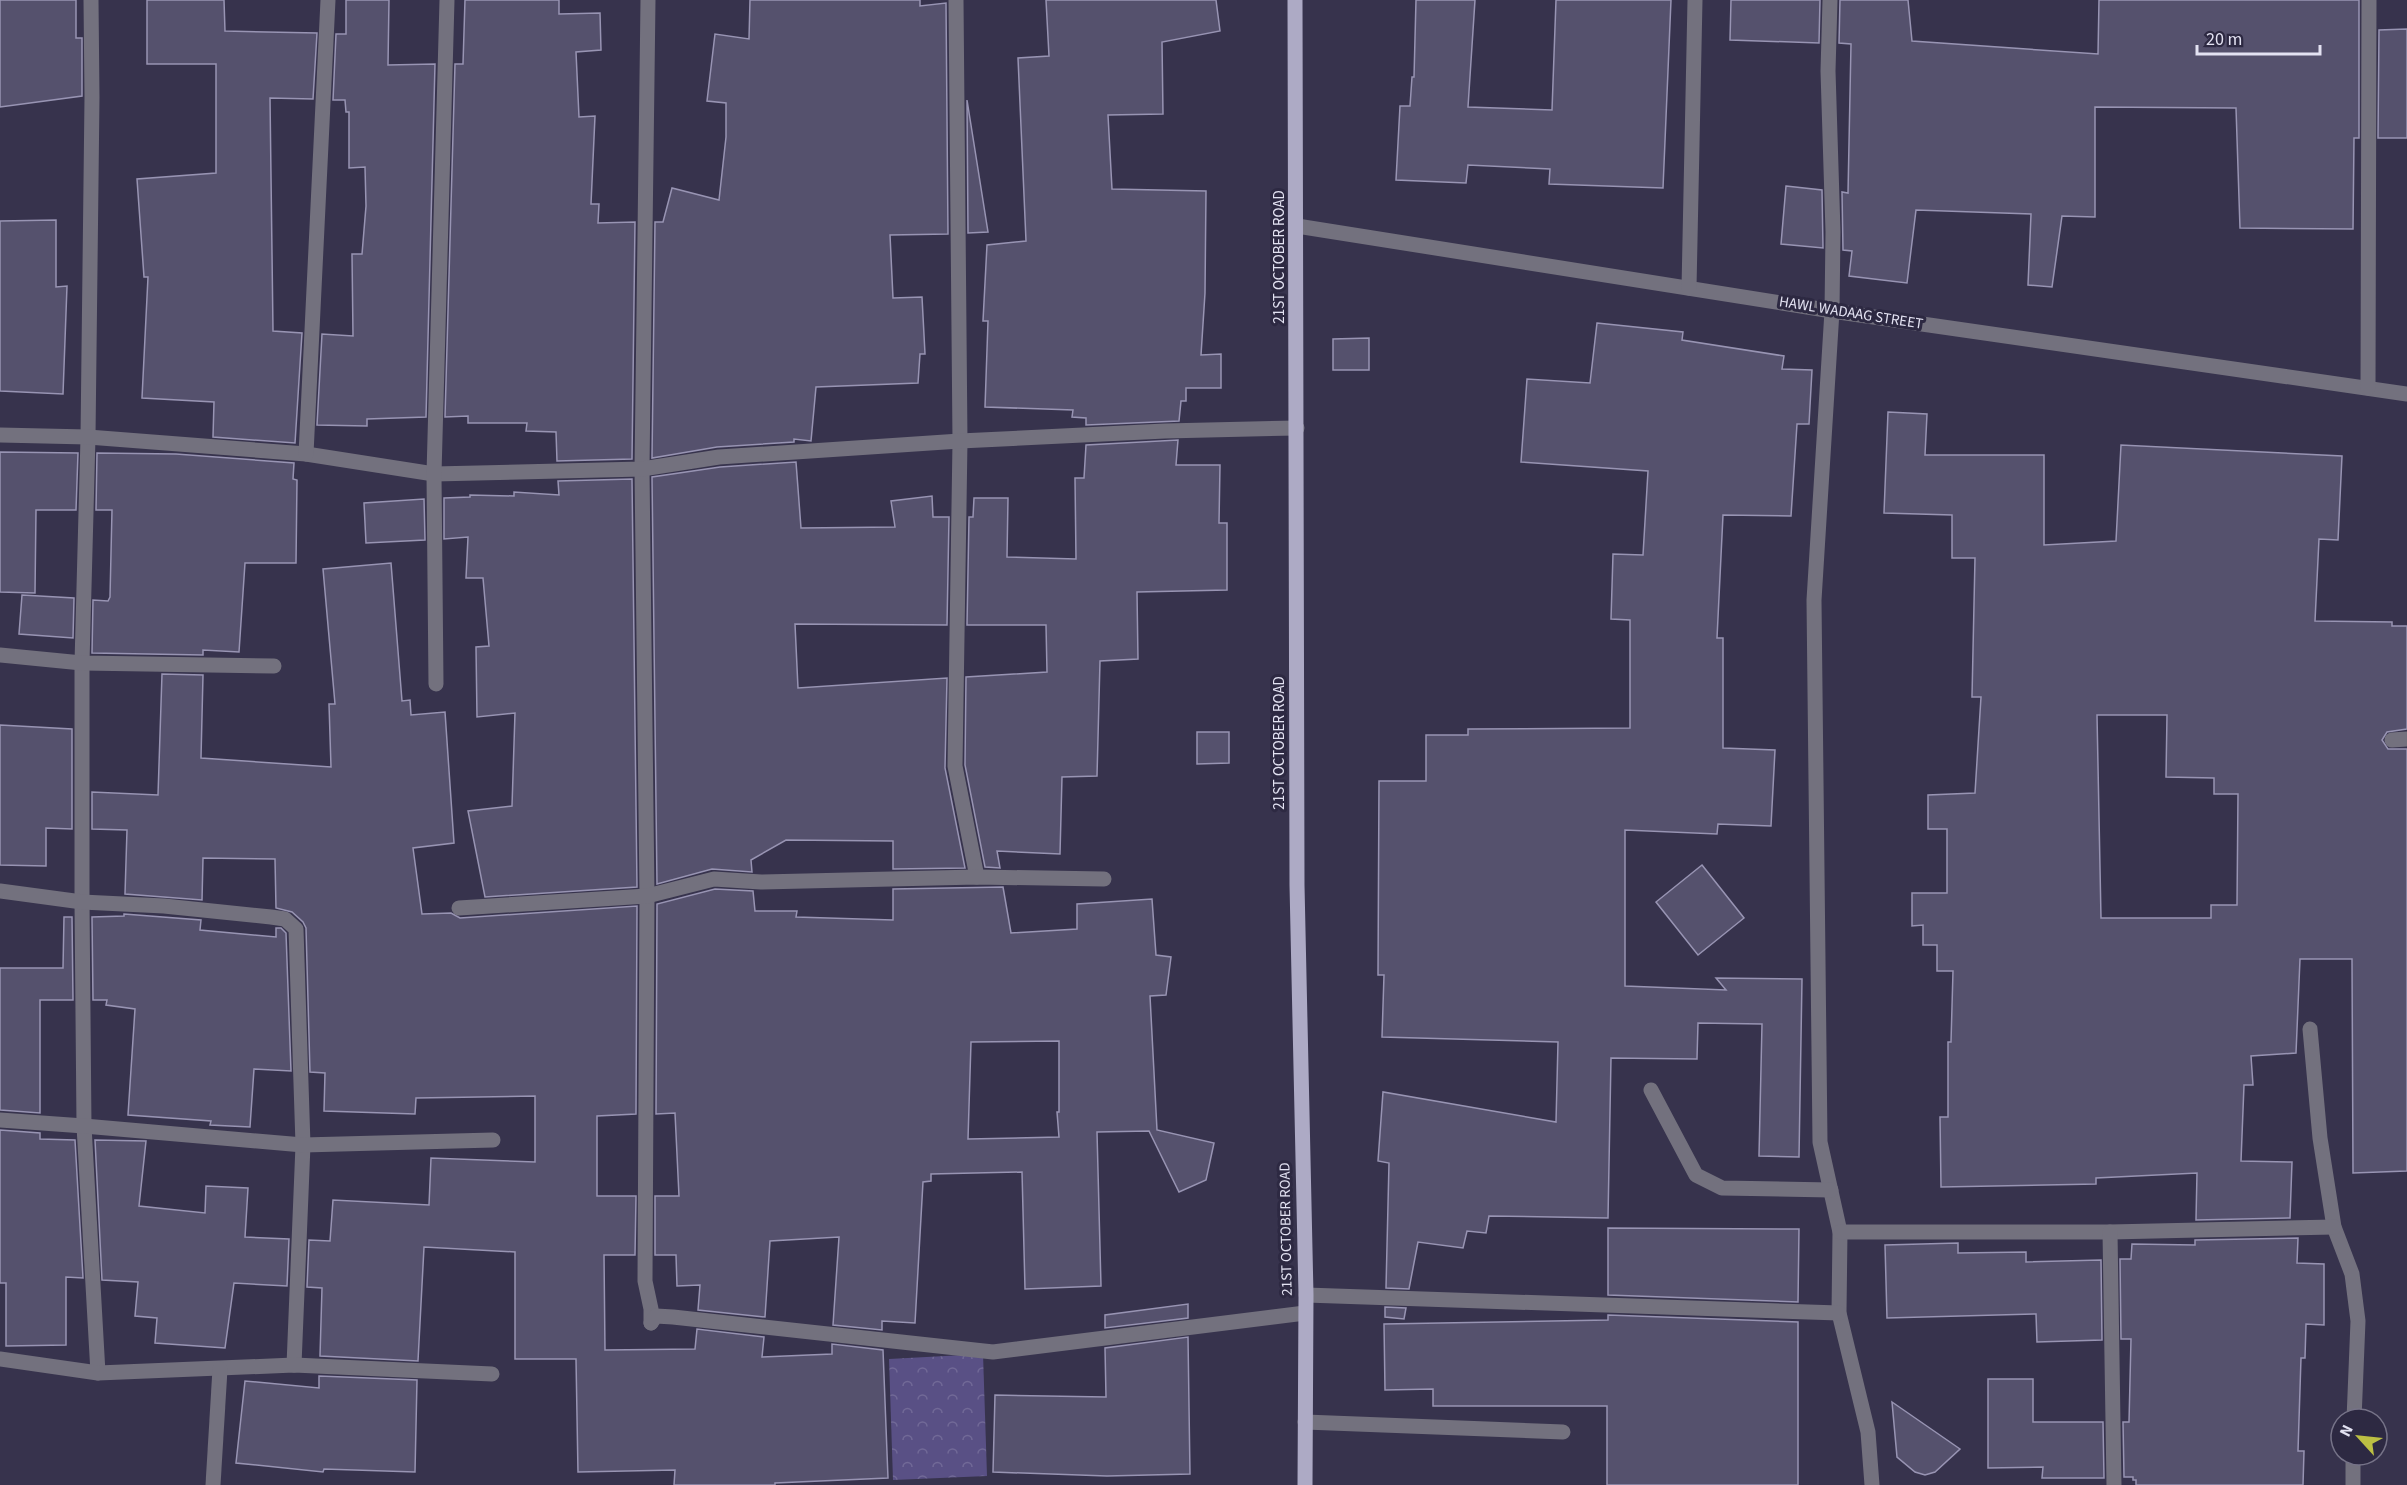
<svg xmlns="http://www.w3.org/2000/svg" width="2407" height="1485" font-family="'Source Sans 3',sans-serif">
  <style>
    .park { fill: url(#park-crowns) }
    .building { fill: #55516d; stroke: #9894b3; stroke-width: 1.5; fill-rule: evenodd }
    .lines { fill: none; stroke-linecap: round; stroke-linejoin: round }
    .minor { stroke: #73717e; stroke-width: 15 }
    .major { stroke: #adaac5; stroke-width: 15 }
    .labels { text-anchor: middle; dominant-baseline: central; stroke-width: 6; stroke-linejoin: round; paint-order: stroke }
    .street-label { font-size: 15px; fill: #e3e2f2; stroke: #2d2942 }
  </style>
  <defs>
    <pattern id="park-crowns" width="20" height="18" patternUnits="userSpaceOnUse" patternTransform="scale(1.5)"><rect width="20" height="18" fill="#595085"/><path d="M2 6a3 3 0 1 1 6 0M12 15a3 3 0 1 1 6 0" fill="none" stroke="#716997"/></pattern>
  </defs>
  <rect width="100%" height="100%" fill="#37334d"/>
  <path class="park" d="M983,1354l4,122 -94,4 -4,-121z"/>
  <g class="building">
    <path d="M0,0h76v38h6v58l-82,11z"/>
    <path d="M147,0h77l1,31 92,2 -4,66 -43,-1 3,233 29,2 -7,110 -82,-6 1,-35 -72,-4 6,-121h-4l-7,-98 79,-6v-109h-69z"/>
    <path d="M346,0h43l-1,65 47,-1 -9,353 -59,2v7l-50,-1 5,-91 31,2 -1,-82h10l4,-48 -1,-39 -16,1v-56h-3l-1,-12h-12l3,-66h10z"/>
    <path d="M465,0h94v14l41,-1 1,37 -25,2 3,65 16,-1 -4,88h8l-1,19 37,-1 -3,237 -75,2 -1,-29 -30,-1 1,-8h-59v-7l-23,1 10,-353h8z"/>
    <path d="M750,0h170v6l26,-3 2,231 -58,1 3,63 29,-1 3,57h-5l-2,29 -102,4 -5,54 -17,-2v3l-77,5 -65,11 3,-236h8l9,-34 47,12 7,-63v-34l-19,-2 8,-67 34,5z"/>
    <path d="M1046,0h170l4,31 -58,11 1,72 -55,1 4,74 94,2 -1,102 -4,62 20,-1v34h-35v13h-5l-2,20 -93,4v-7l-14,-1 1,-7 -88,-3 3,-86h-5l4,-76 39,-4 -8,-183 31,-2z"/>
    <path d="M1416,0h59l-7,107 84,3 4,-110h115l-8,188 -114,-4 1,-15 -82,-4 -2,18 -70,-3 4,-74h10l2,-29h2z"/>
    <path d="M1731,0h89l-1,43 -89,-3z"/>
    <path d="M1840,0h68l4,41 186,13 1,-54h260v138h-5l-1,91 -113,-1 -4,-120 -141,-1v110l-33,-1 -10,71 -24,-2 3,-71 -115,-4 -9,73 -58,-7 3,-25 -9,-1 -1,-58 6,1 3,-149 -12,-1z"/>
    <path d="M2407,29v109h-29l1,-108z"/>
    <path d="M967,100l21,132 -20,1z"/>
    <path d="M1786,186l36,4 1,58 -42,-4z"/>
    <path d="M56,220v67l11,-1 -4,108 -63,-3v-170z"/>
    <path d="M1597,323l86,9 -1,8 102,16 -2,13 30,1 -3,54h-12l-6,92 -68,-1 -6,123h6v110l52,2 -4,76 -53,-2 -1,10 -92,-4v156l101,4 -10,-12 86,1 -3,178 -40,-1 3,-132 -64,-1 -1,36 -86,-1 -3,160 -119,-2 -3,17 -19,-2 -4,17 -45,-6 -9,47 -23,-1 3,-125 -11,-2 5,-69 173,30 2,-80 -176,-5 2,-62h-6l1,-194h47v-46h42v-6l162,-1v-108l-19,-1 2,-65 30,1 5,-84 -127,-9 6,-83 63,4z"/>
    <path d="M1369,338v32h-36v-31z"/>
    <path d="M1888,412l39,2 -2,41h119v90l72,-4 5,-96 221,11 -4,84 -19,-1 -4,82 77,1v4h15v103l-20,3 -5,8 6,9h19v422l-54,2 -1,-214h-52l-4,94 -45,3 2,29h-9l-3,76 51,1 -2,56 -94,2 1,-47 -101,5v6l-155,3 -1,-70h8v-75h3l2,-71h-16v-26h-14v-20l-11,1v-33h35v-64h-19v-34l47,-2 6,-96h-9l3,-139h-23v-43l-68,-2zM2097,715h70l-1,62 48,1v16h24l-1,111h-26v13h-110z"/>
    <path d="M1178,440l-2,25h44l-1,58h8v67l-90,2 1,67 -38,2 -3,115 -35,1 -2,77 -63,-3 3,17 -15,-1 -20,-102 1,-88 81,-5 -1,-47h-79l2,-108h4l1,-19h34l-1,59 69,2 -1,-81h9l2,-33z"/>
    <path d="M0,452l78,1 -2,57h-40l-1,83 -35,-1z"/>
    <path d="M97,453l79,1 118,9 -1,16 4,1 -1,83h-51l-6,89 -36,-2v5l-111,-2 1,-53 15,1 2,-4 2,-87h-16z"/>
    <path d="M796,462l5,66 94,-1 -4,-26 41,-5 1,21h16l-2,108 -152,-1 3,64 149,-10 -2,90 20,100 -72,1v-28l-107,-1 -35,20 1,12 -40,-3 -55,15 -5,-407 68,-10z"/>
    <path d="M632,479l5,408 -152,10 -17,-86 44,-5 3,-93 -38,4 -1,-70 13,-1 -6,-68h-17l2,-41 -24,2v-41l26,-1v-2l44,1v-4l45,3 -1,-14z"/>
    <path d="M424,499l1,41 -59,3 -2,-40z"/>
    <path d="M391,563l11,138 8,-1 1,15 34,-3 9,131 -41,5 9,66 29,-1 9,5 177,-12 -1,208 -39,2v80h39l-1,59h-31l1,95 90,-1 2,-20 67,8 -2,20 70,-3v-10l51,6 5,128 -113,5v2h-101l1,-15 -97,2 -2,-113h-61v-107l-91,-5 -6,114 -98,-5 2,-68 -15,-1 2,-47 21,1 3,-41 96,5 2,-47 104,4v-66l-119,2 -1,16 -91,-3 1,-38 -15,-1 -4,-144 -3,-6 -11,-10 -16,-4 -1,-49 -72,-1 -1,42 -77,-6 2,-64 -35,-1v-37l66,3 4,-121 41,1 -2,83 130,9 -2,-63h6l-12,-135z"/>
    <path d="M22,595l52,3 -1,40 -54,-4z"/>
    <path d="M0,725l72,4v100l-26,-1v38l-46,-1z"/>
    <path d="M1197,732h32v31l-32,1z"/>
    <path d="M1702,865l42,53 -46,37 -42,-53z"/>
    <path d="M1003,887l8,46 66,-4v-25l75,-5 4,56 15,2 -5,38 -16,1 7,134 57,13 -8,37 -27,12 -30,-61 -52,1 4,154 -76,3 -3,-117 -91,2v7l-8,1 -8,141 -33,-2v9l-49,-5 6,-88 -69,4 -5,76 -67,-7 2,-25 -23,1 -1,-31h-21v-59h24l-4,-83 -19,1 1,-210 58,-15 38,2 2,20h42l-1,6 97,3v-31zM1059,1041v71h-2l2,25 -91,2 3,-97z"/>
    <path d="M124,914l77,6 -1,10 76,7v-9h5l5,5 5,138 -37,-2 -4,58 -40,-2 1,-4 -83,-6 7,-106 -29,-4 1,-5h-14l-1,-83 32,-1z"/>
    <path d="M64,917h8l1,83h-33v113l-40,-3v-142h63z"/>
    <path d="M0,1130l40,3v6l35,1 8,138 -17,-1v68l-60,1v-63h-6z"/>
    <path d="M95,1140l51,1 -7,65 66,7 1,-27 42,2 -3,49 44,2 -2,47 -53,-3 -9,65 -70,-5 2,-25 -22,-2 3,-34 -36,-2z"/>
    <path d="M1608,1228l191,1 -1,73 -190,-7z"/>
    <path d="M2298,1238l-1,25 27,1v61l-18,-1 -1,34h-4l-3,93h6l-1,34h-167v-5h-3v-3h-9l-1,-55h6l2,-83h-10l-1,-80h11l1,-15 63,1v-5z"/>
    <path d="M1958,1243v10l68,-1v10l75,-2 1,80 -65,2 -1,-28 -149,4 -2,-73z"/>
    <path d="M1188,1304v14l-83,10v-13z"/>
    <path d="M1385,1307l21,1 -2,11 -19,-2z"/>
    <path d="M1608,1315l190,7v163h-191v-79h-174v-17l-48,1 -1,-66 224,-4z"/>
    <path d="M1188,1337l2,137 -83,2 -114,-4 2,-77 111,2 -1,-49z"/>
    <path d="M319,1376l98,4 -2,92 -91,-3 -1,3 -87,-9 9,-82 74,7z"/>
    <path d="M1988,1379h45v43h70l1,56h-62l1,-11 -55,1z"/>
    <path d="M1892,1402l68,47 -25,23 -10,3 -10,-3 -18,-15z"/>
  </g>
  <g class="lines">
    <g class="minor">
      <path d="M91,0l1,97 -4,340 -6,226v239l2,224 14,247"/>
      <path d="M648,0l-6,469 5,427 -2,385 6,28v14"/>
      <path d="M956,0l4,441 -5,325 22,111"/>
      <path d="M1830,0l-2,71 5,161 -1,79 -18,289 6,542 20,90 -1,81 29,119 4,53"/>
      <path d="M1297,226l535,85 575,83"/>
      <path d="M1689,288l6,-288"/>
      <path d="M2368,388l1,-388"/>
      <path d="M0,435l88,2 218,17 128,20 208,-5 77,-12 241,-16 205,-10 132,-3"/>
      <path d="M306,454l22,-454"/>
      <path d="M0,655l82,8 192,3"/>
      <path d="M436,684l-2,-210 13,-474"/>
      <path d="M2392,740l15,-1"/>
      <path d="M0,891l82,11 82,4 107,11 14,2 11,10 7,216 -9,220"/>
      <path d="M459,908l188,-12 67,-17 47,3 216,-5 127,2"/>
      <path d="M2310,1029l10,109 14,89 18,47 6,47 -4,98"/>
      <path d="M1651,1090l45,85 26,13 109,2"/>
      <path d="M0,1120l84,6 219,19 190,-5"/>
      <path d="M1840,1232h270l224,-5"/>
      <path d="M2110,1232l4,253"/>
      <path d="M1306,1295l533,18"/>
      <path d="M651,1323l5,-7 17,1 320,35 312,-39"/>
      <path d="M0,1359l98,14 196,-8 198,9"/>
      <path d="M1305,1422l258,10"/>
      <path d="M213,1485l7,-116"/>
      <path d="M2353,1485v-30"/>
    </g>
    <path class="major" d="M1295,0l2,885 9,410 -1,190"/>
  </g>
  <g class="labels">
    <g class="street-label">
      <text transform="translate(1279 257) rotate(-90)">21ST OCTOBER ROAD</text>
      <text transform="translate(1851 313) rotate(9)">HAWL WADAAG STREET</text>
      <text transform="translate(1279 743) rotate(-90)">21ST OCTOBER ROAD</text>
      <text transform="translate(1286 1229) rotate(-91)">21ST OCTOBER ROAD</text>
    </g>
  </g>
  <g transform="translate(2359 1437) rotate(297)"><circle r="28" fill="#2d2942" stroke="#767388" stroke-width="1.5"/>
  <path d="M0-4.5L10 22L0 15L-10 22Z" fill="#bcbf43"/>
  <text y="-9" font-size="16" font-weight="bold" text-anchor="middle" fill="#e3e2f2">N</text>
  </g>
  <path d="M2197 45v9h123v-9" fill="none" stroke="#e3e2f2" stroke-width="3"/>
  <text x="2206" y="45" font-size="18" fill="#e3e2f2" stroke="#2d2942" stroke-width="4.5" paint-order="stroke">20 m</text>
</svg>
